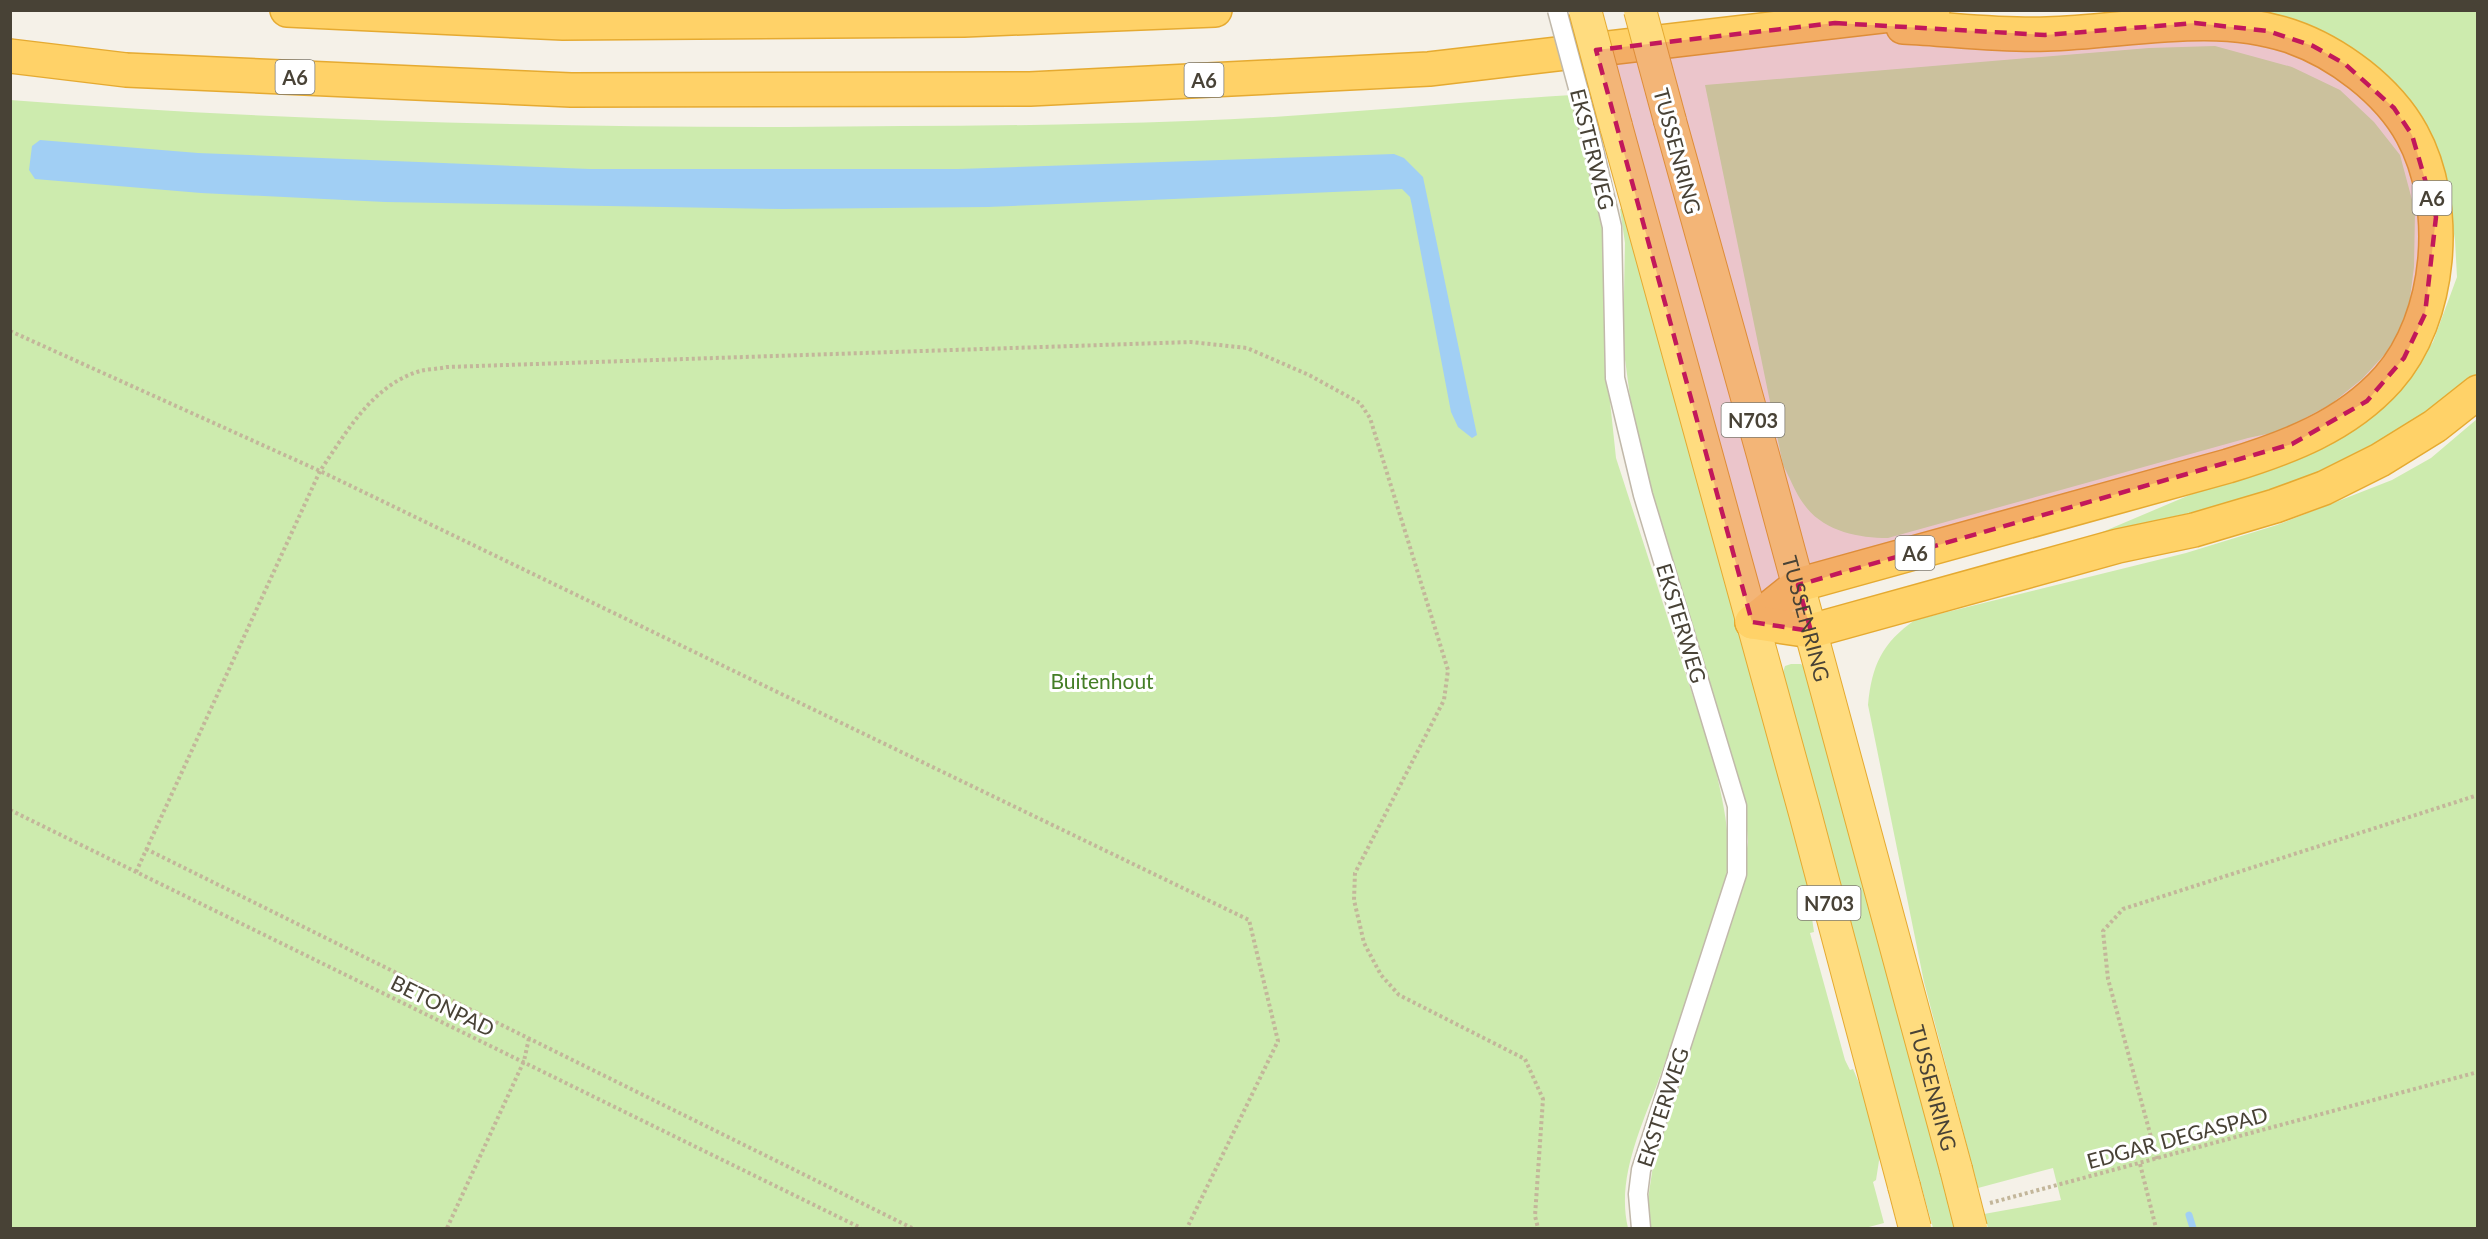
<svg xmlns="http://www.w3.org/2000/svg" width="2488" height="1239" font-family="Lato,sans-serif">
  <style>
    .green { fill: #cdebae }
    .water { fill: #a1cff4 }
    .lines { fill: none; stroke-linecap: round; stroke-linejoin: round }
    .stream { stroke: #a1cff4; stroke-width: 7 }
    .minor-casing { stroke: #c1b9aa; stroke-width: 21 }
    .trunk-casing { stroke: #e5aa31; stroke-width: 34 }
    .motorway-casing { stroke: #e5aa31; stroke-width: 36 }
    .path { stroke: #c3b69a; stroke-width: 4; stroke-dasharray: 3 3; stroke-linecap: butt }
    .minor { stroke: #fff; stroke-width: 18 }
    .trunk { stroke: #ffdc7f; stroke-width: 32 }
    .motorway { stroke: #ffd268; stroke-width: 33 }
    .minor-bridge-casing { stroke: #c1b9aa; stroke-width: 21; stroke-linecap: butt }
    .trunk-bridge-casing { stroke: #e5aa31; stroke-width: 34; stroke-linecap: butt }
    .minor-bridge { stroke: #fff; stroke-width: 18 }
    .trunk-bridge { stroke: #ffdc7f; stroke-width: 32 }
    .marked { fill: #c2185b; fill-opacity: 0.2; stroke: #c2185b; stroke-width: 4.5; stroke-dasharray: 12 8; stroke-linejoin: round }
    .labels { text-anchor: middle; dominant-baseline: central; stroke-width: 6; stroke-linejoin: round; paint-order: stroke }
    .shield { fill: #fff; stroke: #7f7b72; stroke-width: 1.5 }
    .shield-label { font-size: 20px; font-weight: bold; fill: #484236 }
    .street-label { font-size: 21px; fill: #484236; stroke: #fff }
    .park-label { font-size: 21px; fill: #447e26; stroke: #fff }
  </style>
  <rect width="100%" height="100%" fill="#f5f1e8"/>
  <g class="green">
    <path d="M2237,11h240v369l-127,91 -138,37 -112,25 92,-39 73,-27 79,-32 21,-12 33,-34 35,-47 24,-65 -2,-37 -8,-50 -64,-115 -40,-33 -50,-22z"/>
    <path d="M2215,46l77,21 48,23 34,32 26,33 15,56 -1,56 -7,54 -22,33 -23,25 -31,25 -50,27 -33,7 -360,100c-31,0 -66,-7 -85,-35 -8,-11 -13,-25 -20,-38l-78,-380 444,-37z"/>
    <path d="M1572,95l31,138 4,140 9,85 97,300c8,36 19,76 14,113 -4,23 -13,48 -20,70 -15,47 -31,92 -48,138 -17,47 -43,99 -31,149h-1617l-1,-1128c259,20 518,27 777,27 134,-1 267,-1 401,-6 128,-4 256,-18 384,-26z"/>
    <path d="M1625,207l180,662 9,63 -4,1 35,127 5,10 3,-1 13,30 15,49 -5,32 -3,2 11,41 -19,5h-214l-4,-22 7,-47 87,-273 7,-44 -3,-34 -99,-329 -14,-67 -9,-68 2,-101 -5,-34z"/>
    <path d="M2477,419v809h-489l-4,-14 77,-14 -8,-32 -75,20 -54,-206 -56,-277c4,-40 14,-62 47,-85l271,-67 91,-28 115,-45 39,-22z"/>
    <path d="M1791,664h10l7,7 153,557h-28l-107,-385 -44,-168 3,-9z"/>
  </g>
  <path class="water" d="M40,140l158,13 392,16h368l436,-15 10,4 19,19 54,258 -5,3 -14,-11 -7,-15 -39,-206 -2,-9 -8,-8 -414,18 -205,2 -398,-7 -184,-9 -166,-14 -6,-9 3,-24z"/>
  <g class="lines">
    <path class="stream" d="M2189,1215l4,13"/>
    <g class="minor-casing">
      <path id="minor" d="M1589,129l23,98 3,151 28,117 94,311v68l-96,296 -3,24 3,34"/>
    </g>
    <g class="trunk-casing">
      <g id="trunk">
        <path id="s1" d="M1670,121l93,334 193,714"/>
        <path d="M1616,126l189,687 99,373"/>
      </g>
    </g>
    <g class="motorway-casing">
      <g id="motorway">
        <path d="M287,10l276,13 401,-3 251,-10"/>
        <path d="M10,56l116,14 445,20 459,-1 399,-20 504,-59"/>
        <path d="M1752,622l46,-37 430,-119c59,-18 118,-40 160,-87 54,-61 63,-174 24,-245 -24,-44 -75,-82 -122,-98 -77,-26 -164,-4 -243,-2 -48,2 -97,-5 -144,-7"/>
        <path d="M1752,622l59,9 307,-85 76,-16 81,-24 49,-18 56,-28 55,-34 43,-34"/>
      </g>
    </g>
    <g class="path">
      <path d="M10,331l310,140 929,449 29,121 -91,187"/>
      <path d="M10,810l851,418"/>
      <path d="M146,849l766,379"/>
      <path d="M136,872l184,-401c26,-38 52,-86 100,-100 8,-2 18,-2 27,-4l744,-25 56,6 62,27 51,28 10,15 78,252 -4,30 -89,173 -1,27 10,43 17,32 18,20 126,64 18,40 -8,117 3,12"/>
      <path d="M2157,1159l-49,-180 -5,-48 20,-22 355,-114"/>
      <path d="M2140,1164l16,64"/>
      <path d="M1990,1203l488,-131"/>
      <path d="M447,1228l77,-167 5,-23"/>
    </g>
    <use href="#minor" class="minor"/>
    <use href="#trunk" class="trunk"/>
    <use href="#motorway" class="motorway"/>
    <g class="minor-bridge-casing">
      <path id="minor-bridge" d="M1557,10l32,119"/>
    </g>
    <g class="trunk-bridge-casing">
      <g id="trunk-bridge">
        <path d="M1585,10l31,116"/>
        <path d="M1640,10l30,111"/>
        <path d="M1956,1169l15,59"/>
        <path d="M1904,1186l11,42"/>
      </g>
    </g>
    <use href="#minor-bridge" class="minor-bridge"/>
    <use href="#trunk-bridge" class="trunk-bridge"/>
  </g>
  <path class="marked" d="M1835,23l210,12 150,-12 73,8 45,15 32,18 49,44 18,27 24,82 -11,97 -21,44 -37,43 -75,43 -494,141 13,46 -59,-9 -156,-572z"/>
  <g class="labels">
    <g class="shield">
      <rect x="275.5" y="60" width="39" height="34" rx="4.5"/>
      <rect x="1184.5" y="63" width="39" height="34" rx="4.5"/>
      <rect x="2412.5" y="181" width="39" height="34" rx="4.5"/>
      <rect x="1721.5" y="403" width="63" height="34" rx="4.5"/>
      <rect x="1895.5" y="536" width="39" height="34" rx="4.5"/>
      <rect x="1797.5" y="886" width="63" height="34" rx="4.5"/>
    </g>
    <g class="shield-label">
      <text x="295" y="77">A6</text>
      <text x="1204" y="80">A6</text>
      <text x="2432" y="198">A6</text>
      <text x="1753" y="420">N703</text>
      <text x="1915" y="553">A6</text>
      <text x="1829" y="903">N703</text>
    </g>
    <g class="street-label">
      <text transform="translate(1593 149) rotate(76)">EKSTERWEG</text>
      <text transform="translate(1678 151) rotate(75)">TUSSENRING</text>
      <text stroke="none"><textPath href="#s1" startOffset="516">TUSSENRING</textPath></text>
      <text transform="translate(1682 623) rotate(73)">EKSTERWEG</text>
      <text transform="translate(443 1005) rotate(26)">BETONPAD</text>
      <text stroke="none"><textPath href="#s1" startOffset="1002">TUSSENRING</textPath></text>
      <text transform="translate(1662 1107) rotate(-72)">EKSTERWEG</text>
      <text transform="translate(2177 1137) rotate(-15)">EDGAR DEGASPAD</text>
    </g>
    <g class="park-label">
      <text x="1102" y="680">Buitenhout</text>
    </g>
  </g>
  <rect width="2488" height="1239" fill="none" stroke="#484236" stroke-width="24"/>
</svg>
